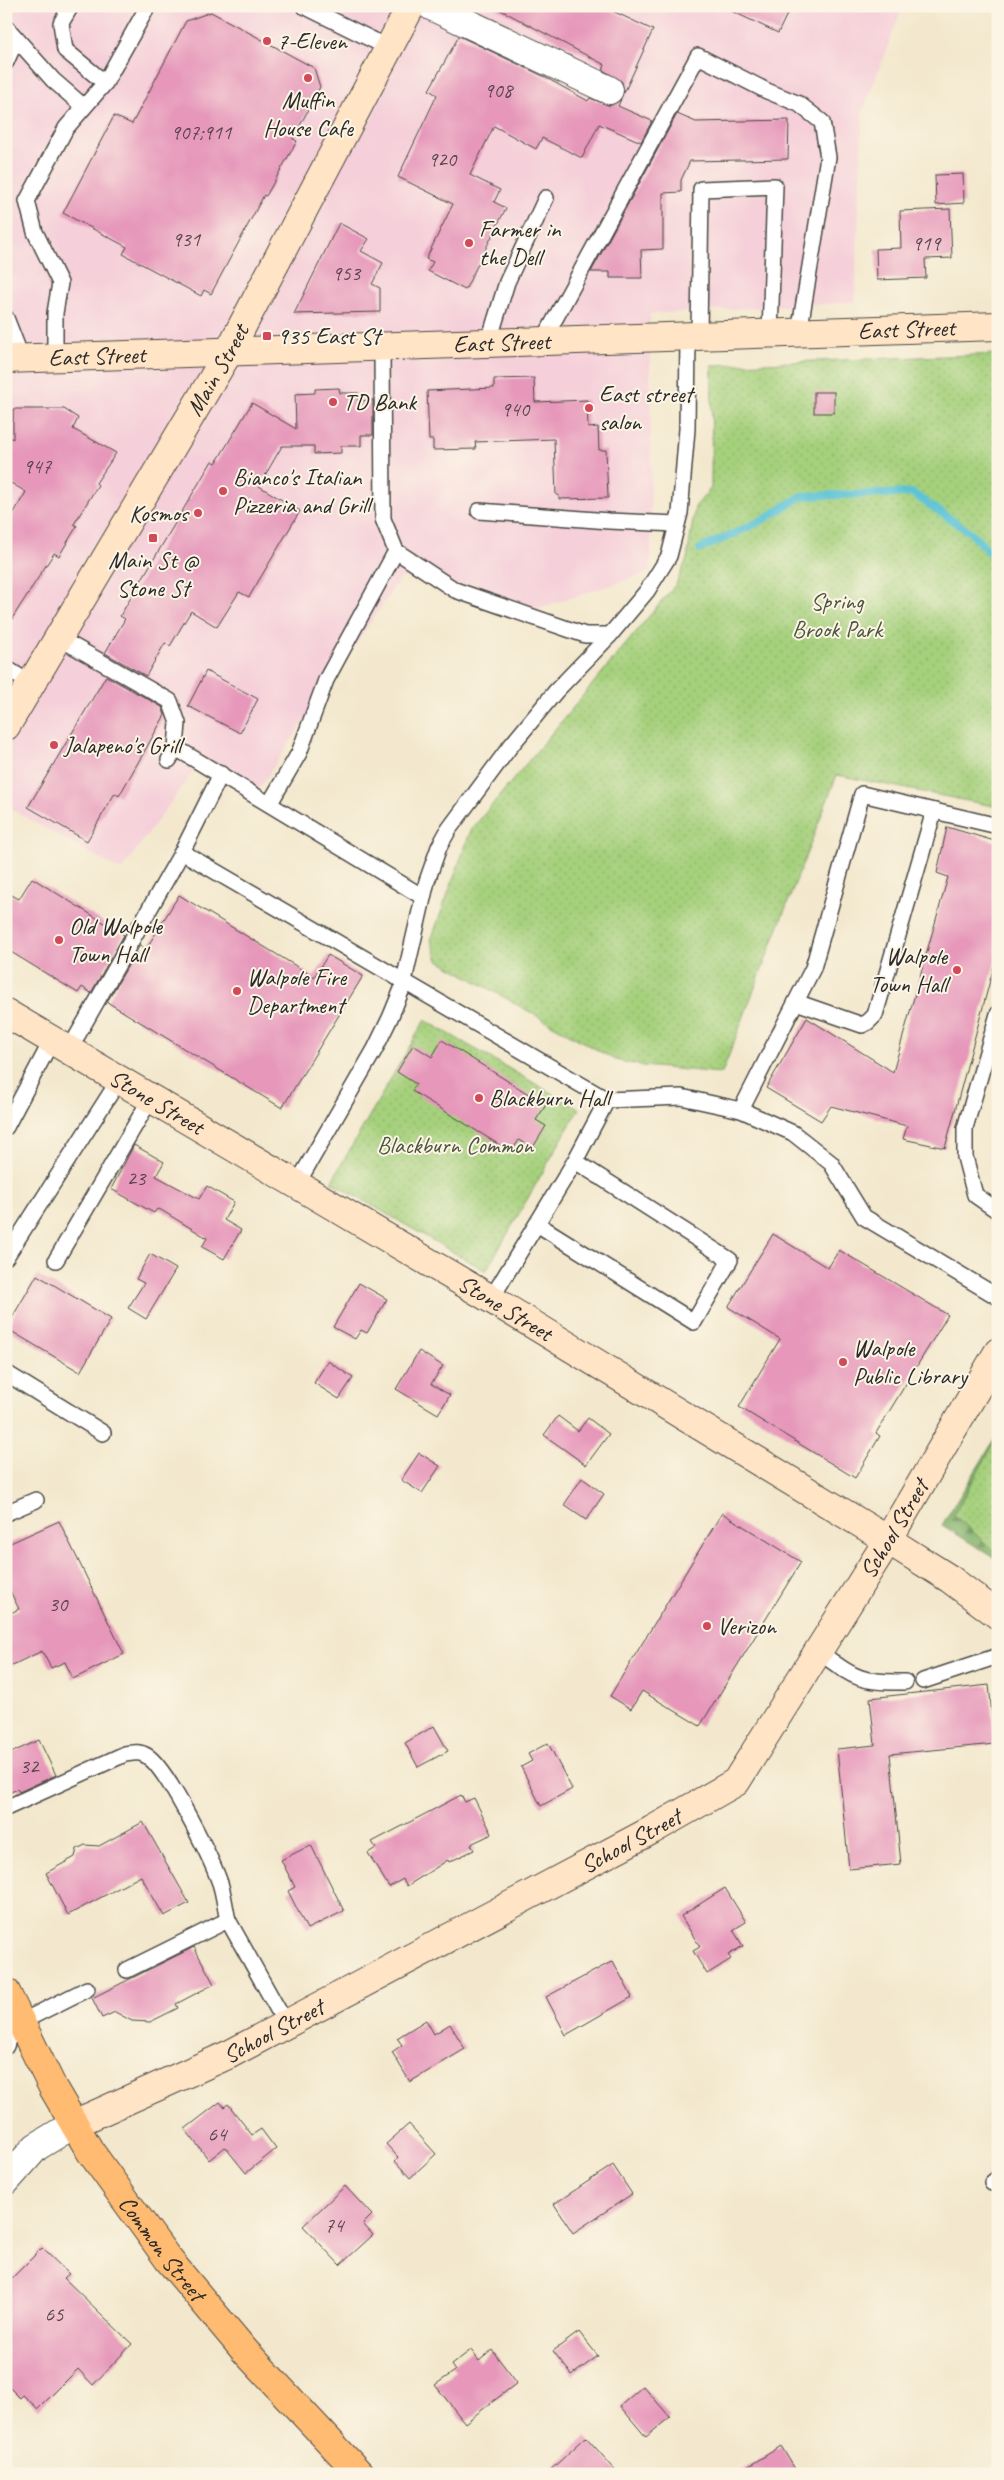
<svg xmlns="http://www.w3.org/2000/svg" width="1004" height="2480" font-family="Caveat,sans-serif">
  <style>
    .built { fill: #f5cfd9 }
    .forest { fill: url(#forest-firs); stroke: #586e4c }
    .park { fill: url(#park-dots); stroke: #687e54 }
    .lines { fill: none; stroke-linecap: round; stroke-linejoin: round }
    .stream { stroke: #5ac3d6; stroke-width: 8 }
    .building { fill: #e697ba }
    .lane-casing { stroke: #494743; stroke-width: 18 }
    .street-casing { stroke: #494743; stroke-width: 30 }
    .secondary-casing { stroke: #494743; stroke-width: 30 }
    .primary-casing { stroke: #494743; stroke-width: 30 }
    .lane { stroke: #fff; stroke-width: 15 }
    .street { stroke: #fff; stroke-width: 28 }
    .secondary { stroke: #ffe4c6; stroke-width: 28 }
    .primary { stroke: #ffbb71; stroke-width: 28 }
    .poi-dot { fill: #d1495b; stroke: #fcf5e5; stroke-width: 2 }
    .labels { text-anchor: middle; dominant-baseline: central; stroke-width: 4; stroke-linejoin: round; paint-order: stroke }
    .number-label { font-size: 21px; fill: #5a464f }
    .poi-label { font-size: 24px; fill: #2b2b2b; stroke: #fcf5e5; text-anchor: start }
    .street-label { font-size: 24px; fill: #2b2b2b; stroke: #fcf5e5 }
    .park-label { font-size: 24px; fill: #4a543f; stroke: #fcf5e5 }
  </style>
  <defs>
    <pattern id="forest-firs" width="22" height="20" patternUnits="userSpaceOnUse" patternTransform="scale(1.25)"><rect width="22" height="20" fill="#84b26c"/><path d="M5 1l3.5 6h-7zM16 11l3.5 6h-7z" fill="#6c9159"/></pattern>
    <pattern id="park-dots" width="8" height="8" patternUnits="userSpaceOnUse" patternTransform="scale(1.25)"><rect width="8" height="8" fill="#a5d07c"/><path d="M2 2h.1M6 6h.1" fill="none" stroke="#8eb36b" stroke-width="1.8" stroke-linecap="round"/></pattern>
  </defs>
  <rect width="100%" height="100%" fill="#fcf5e5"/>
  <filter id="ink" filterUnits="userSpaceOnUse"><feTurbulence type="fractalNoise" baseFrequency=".02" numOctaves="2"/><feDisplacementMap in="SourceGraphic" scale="10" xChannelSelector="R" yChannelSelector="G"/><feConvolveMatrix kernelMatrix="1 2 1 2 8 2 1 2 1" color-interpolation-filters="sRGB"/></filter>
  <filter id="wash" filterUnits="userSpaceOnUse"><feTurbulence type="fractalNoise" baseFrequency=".0096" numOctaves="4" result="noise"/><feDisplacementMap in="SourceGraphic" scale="20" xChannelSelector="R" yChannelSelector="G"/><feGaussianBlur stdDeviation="1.12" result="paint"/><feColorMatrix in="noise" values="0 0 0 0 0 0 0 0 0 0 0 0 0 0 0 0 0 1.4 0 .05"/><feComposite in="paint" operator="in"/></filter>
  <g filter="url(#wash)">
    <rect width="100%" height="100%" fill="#f3e8cd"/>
    <path class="built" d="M6,6h897l-40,105 -8,191 -205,12 1,258 -115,37 -135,-32 -145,216 -58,-28 -77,106 -115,-65z"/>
    <path class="forest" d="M998,1434v126l-56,-35z"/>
    <g class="park">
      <path d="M998,354v453l-161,-32 -115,298 -79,-7 -28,-6 -177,-100 -7,-20 40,-110 205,-246 11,-25 8,-52 16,-19 1,-123z"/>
      <path d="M425,1020l154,89 -93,162 -155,-89z"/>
      <path d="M998,1436v118l-44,-39z"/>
    </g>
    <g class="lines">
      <path class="stream" d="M700,549l61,-28 41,-25 110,-3 59,40 27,28"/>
    </g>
    <g id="blocks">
      <g class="building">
        <path d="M493,6h109l51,24 -29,63 -2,-11 -19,-12 2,-5z"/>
        <path d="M721,6h70l-13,27z"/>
        <path d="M211,12l103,56 6,19 -27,52 4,2 -31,55 -2,-1 -53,99 -7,-4 -3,6 -78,-42 4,-7 -64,-34 51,-97 18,8 54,-103z"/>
        <path d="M459,36l82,39 47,26 2,-3 20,8 11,-7 -3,7 34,15 -11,21 -42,-18 -17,34 -40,-20 -6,11 -42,-23 -24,49 30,15 -6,12 12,6 -41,82 -37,-19 5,-9 -7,-3 27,-55 -55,-27 39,-82 -8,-5z"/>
        <path d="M677,114l19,8 93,-2 -1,39 -98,2 -9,19v12l-18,1v56l-22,1 1,28h-32v-6h-19z"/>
        <path d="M963,174l1,29 -28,2 -1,-30z"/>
        <path d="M950,209l2,49 -27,1 1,19 -49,2 -1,-31 25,-1 -1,-37z"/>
        <path d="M339,223l30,16 -8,12 22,12 -11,21 8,4v24l-86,2z"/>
        <path d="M534,378l1,24 52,-2 1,28 10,-1 1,23h7l2,48 -49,1v-4h-3l-2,-56 -79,3 1,7 -43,1v-10h-4l-2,-49 67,-3v-9z"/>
        <path d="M339,388l1,5h18v8l15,-1v35h-12v11h-20v7l-27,1v-8h-32l-23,40 41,25 -51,86 -10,-5 -22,35 -26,-16 -21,35 -5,-3 -19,33 -41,-23 20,-34 -5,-3 92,-155 4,2 36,-60 44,26 -1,-35 20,-1v-4z"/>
        <rect x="814" y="392" width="20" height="21"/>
        <path d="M13,409h51l14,9 -5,11 43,24 -20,30 2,2 -24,39 3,2 -18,30 -5,-3 -48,75v-102l20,-34 -20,-12v-45l7,4z"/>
        <path d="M206,671l52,28 -18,34 -52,-27z"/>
        <path d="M106,676l56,31 3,8 -46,81 -4,-3 -28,48 -59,-34z"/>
        <path d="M947,827l51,15v109l-53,197 -42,-9 4,-13 -76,-20 -10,15 -55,-33 41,-70 86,54 55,-195 -11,-4z"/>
        <path d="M32,878l92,57 -33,58 -9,-6 -4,6 -72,-44v-57l13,7z"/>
        <path d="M179,895l135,82 14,-22 35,21 -81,132 -175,-106 33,-57 6,4z"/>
        <path d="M442,1040l104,65 -10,15 10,6 -14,23 -13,-9 -8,12 -99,-61 4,-7 -19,-12 16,-27 19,12z"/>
        <path d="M134,1145l30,17 -8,14 43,23 8,-13 27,16 -10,18 17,10 -17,29 -22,-12 5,-9 -46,-28 -4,-1 -3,4 -43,-24z"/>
        <path d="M773,1234l55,34 11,-18 109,65 -72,118 4,3 -25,42 -116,-71 41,-68 -52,-32z"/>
        <path d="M150,1254l26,15 -30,50 -18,-11 16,-25 -8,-4z"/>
        <path d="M37,1275l74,44 -31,53 -74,-44z"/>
        <path d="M359,1283l28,16 -20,34 -6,-3 -6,9 -22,-12z"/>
        <path d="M419,1351l24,15 -12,18 19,11 -12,19 -42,-25z"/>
        <path d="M328,1361l25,17 -14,21 -25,-16z"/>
        <path d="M558,1416l20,15 10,-13 21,16 -23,31 -42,-30z"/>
        <path d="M419,1453l21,13 -18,27 -21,-13z"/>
        <path d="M582,1478l22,16 -18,26 -22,-15z"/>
        <path d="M722,1513l79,49 -101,164 -58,-35 -11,18 -21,-13z"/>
        <path d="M59,1521l65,133 -51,25 -8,-17 -14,6 -9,-17 -36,17v-53l13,-6 -13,-26v-38z"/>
        <path d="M989,1685l6,59 -105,10 11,110 -52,5 -12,-120 38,-4 -5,-47z"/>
        <path d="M434,1726l14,25 -30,16 -13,-24z"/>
        <path d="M39,1740l17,35 -37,17 -1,-3 -12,5v-39z"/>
        <path d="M548,1743l24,46 -31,17 -20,-39 11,-6 -4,-7z"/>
        <path d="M461,1795l4,7 9,-4 18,36 -21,10 3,6 -25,12 -1,-2 -41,26 -4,-7 -14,8 -21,-34 8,-5 -4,-6z"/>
        <path d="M143,1822l46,81 -25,13 -23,-40 -73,39 -22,-42 29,-16 2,-8 8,-4 14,1z"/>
        <path d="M311,1845l33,66 -37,18 -19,-38 7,-4 -14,-27z"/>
        <path d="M725,1888l21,34 -13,8 10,16 -15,9 3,4 -24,15 -14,-23 7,-4 -19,-31z"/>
        <path d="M194,1947l20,37 -38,20 2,4 -28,14 -18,-1 -17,-9 -13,6 -10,-20z"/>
        <path d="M613,1961l19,36 -66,38 -20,-38z"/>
        <path d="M426,2020l8,14 16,-10 15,25 -55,33 -18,-30 10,-7 -5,-7z"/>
        <path d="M220,2102l4,5 4,-3 24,31 9,-6 15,20 -30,24 -21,-26 -16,13 -24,-31z"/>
        <path d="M409,2124l27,30 -26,24 -15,-17 3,-4 -12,-13z"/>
        <path d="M613,2165l19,29 -59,39 -19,-29z"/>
        <path d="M345,2186l27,29 -9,9 10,11 -33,30 -37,-39z"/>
        <path d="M42,2248l27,26 -5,4 68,66 -39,41 -15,-16 -40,40 -15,-14 -3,3 -14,-14v-100z"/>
        <path d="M579,2332l19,24 -26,19 -19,-24z"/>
        <path d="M471,2350l8,11 13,-11 25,33 -52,40 -30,-38 20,-14 -4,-6z"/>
        <path d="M643,2386l27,31 -24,20 -26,-31z"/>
        <path d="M586,2437l33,37h-73z"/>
        <path d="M781,2446l17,28h-62z"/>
      </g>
    </g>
  </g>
  <g filter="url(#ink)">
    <use href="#blocks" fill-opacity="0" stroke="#494743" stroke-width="1"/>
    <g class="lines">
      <g class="lane-casing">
        <g id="lane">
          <path d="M71,6l-10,17 4,27 40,33"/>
          <path d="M304,6l85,42"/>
          <path d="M6,27l47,53 31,27"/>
          <path d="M6,62l10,-22"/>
          <path d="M6,318l16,41"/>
          <path d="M699,336l2,-147 74,-3 -5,148"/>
          <path d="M543,341l155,-285 69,35 32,13 23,18 6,35 -29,176"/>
          <path d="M488,344l19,-62 39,-84"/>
          <path d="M382,348l1,171 13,32"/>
          <path d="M55,358v-45l5,-30 -25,-51 -8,-31 39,-73 39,-45 43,-77"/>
          <path d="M479,511l130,10 68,3"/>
          <path d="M59,638l111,63 8,22 -2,25"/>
          <path d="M6,668l25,16"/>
          <path d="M169,760l7,-12 247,149"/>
          <path d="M270,803l29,-50 27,-73 70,-129 59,39 130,45h25"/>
          <path d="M182,852l425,248 74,-3 60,13 52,23 38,30 33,54 134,80"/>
          <path d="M796,1002l66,23 6,-3 7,-7 59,-204"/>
          <path d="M998,1014l-33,114v29l10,38 23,16"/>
          <path d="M69,1050l113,-198 39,-78"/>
          <path d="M741,1110l72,-142 49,-174 136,32"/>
          <path d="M6,1127l46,-87"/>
          <path d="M297,1184l78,-135 15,-31 12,-29 25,-108 12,-34 10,-18 60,-81 47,-57 54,-56 37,-44 22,-35 11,-43 7,-84 1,-92"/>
          <path d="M537,1224l157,98 36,-62 -155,-99"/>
          <path d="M6,1257l113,-177"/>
          <path d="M56,1260l95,-162"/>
          <path d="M491,1299l84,-138 32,-61"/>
          <path d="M6,1373l97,60"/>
          <path d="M6,1513l30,-13"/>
          <path d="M819,1652c36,26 40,31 86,30"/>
          <path d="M923,1681l75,-25"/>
          <path d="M6,1808l119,-54c8,-1 14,-3 22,2 20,12 64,102 73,127 4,12 5,25 8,37"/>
          <path d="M127,1970l101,-50 58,104"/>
          <path d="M15,2020l6,2 66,-33"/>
          <path d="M6,2046l8,-26"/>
          <path d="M992,2183l6,-5"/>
        </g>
      </g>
      <g class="street-casing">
        <g id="street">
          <path d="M431,6l178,84"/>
          <path d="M6,2181l30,-34 38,-23"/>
        </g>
      </g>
      <g class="secondary-casing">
        <g id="secondary">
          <path id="s1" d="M6,359l992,-33"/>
          <path id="s2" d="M6,726l222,-373 183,-347"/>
          <path id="s3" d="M6,1013l485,286 397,241 62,39 48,36"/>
          <path id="s4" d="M74,2124l156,-70 422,-224 84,-48 152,-242 110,-188"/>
        </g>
      </g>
      <g class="primary-casing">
        <g id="primary">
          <path id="s5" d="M6,1992l47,96 37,63 78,108 77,92 115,123"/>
        </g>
      </g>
      <use href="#lane" class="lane"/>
      <use href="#street" class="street"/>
      <use href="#secondary" class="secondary"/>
      <use href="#primary" class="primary"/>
    </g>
  </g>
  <g class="poi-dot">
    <circle cx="267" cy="41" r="5"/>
    <circle cx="308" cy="78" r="5"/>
    <circle cx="469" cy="243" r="5"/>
    <rect x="262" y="331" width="10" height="10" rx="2.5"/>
    <circle cx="333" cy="402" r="5"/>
    <circle cx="589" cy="408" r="5"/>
    <circle cx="223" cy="491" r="5"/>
    <circle cx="198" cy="513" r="5"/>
    <rect x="148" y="533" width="10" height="10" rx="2.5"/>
    <circle cx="54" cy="745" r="5"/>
    <circle cx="59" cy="940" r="5"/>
    <circle cx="957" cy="970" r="5"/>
    <circle cx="237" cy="991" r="5"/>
    <circle cx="479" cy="1098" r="5"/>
    <circle cx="843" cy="1362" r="5"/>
    <circle cx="707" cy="1626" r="5"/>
  </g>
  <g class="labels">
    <g class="number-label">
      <text x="498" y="90">908</text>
      <text x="201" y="132">907;911</text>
      <text x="442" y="159">920</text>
      <text x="186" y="239">931</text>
      <text x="926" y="243">919</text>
      <text x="346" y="273">953</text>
      <text x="515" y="409">940</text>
      <text x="37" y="466">947</text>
      <text x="136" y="1178">23</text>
      <text x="58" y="1604">30</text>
      <text x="29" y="1766">32</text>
      <text x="217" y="2134">64</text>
      <text x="334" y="2225">74</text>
      <text x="54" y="2314">65</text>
    </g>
    <g class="poi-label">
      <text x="277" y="41">7-Eleven</text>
      <text x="308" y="100" text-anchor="middle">Muffin<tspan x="308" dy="28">House Cafe</tspan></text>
      <text x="479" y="229">Farmer in<tspan x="479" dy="28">the Dell</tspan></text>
      <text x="277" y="336">935 East St</text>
      <text x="599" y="394">East street<tspan x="599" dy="28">salon</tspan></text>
      <text x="343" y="402">TD Bank</text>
      <text x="233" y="477">Bianco's Italian<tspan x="233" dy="28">Pizzeria and Grill</tspan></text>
      <text x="188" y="513" text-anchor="end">Kosmos</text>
      <text x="153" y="560" text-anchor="middle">Main St @<tspan x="153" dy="28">Stone St</tspan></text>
      <text x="64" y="745">Jalapeno's Grill</text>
      <text x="69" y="926">Old Walpole<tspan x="69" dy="28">Town Hall</tspan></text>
      <text x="947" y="956" text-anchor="end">Walpole<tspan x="947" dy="28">Town Hall</tspan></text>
      <text x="247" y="977">Walpole Fire<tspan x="247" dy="28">Department</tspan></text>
      <text x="489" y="1098">Blackburn Hall</text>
      <text x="853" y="1348">Walpole<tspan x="853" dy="28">Public Library</tspan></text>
      <text x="717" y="1626">Verizon</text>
    </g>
    <g class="street-label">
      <text stroke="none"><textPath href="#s1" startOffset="901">East Street</textPath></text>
      <text stroke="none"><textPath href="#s1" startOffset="496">East Street</textPath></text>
      <text stroke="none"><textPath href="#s1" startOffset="91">East Street</textPath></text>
      <text stroke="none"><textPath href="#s2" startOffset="414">Main Street</textPath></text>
      <text stroke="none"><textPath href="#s3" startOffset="175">Stone Street</textPath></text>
      <text stroke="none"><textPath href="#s3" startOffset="580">Stone Street</textPath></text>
      <text stroke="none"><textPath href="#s4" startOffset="1044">School Street</textPath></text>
      <text stroke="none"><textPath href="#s4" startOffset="625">School Street</textPath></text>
      <text stroke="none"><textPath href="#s4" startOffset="220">School Street</textPath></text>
      <text stroke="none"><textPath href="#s5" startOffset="301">Common Street</textPath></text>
    </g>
    <g class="park-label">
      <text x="837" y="601">Spring<tspan x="837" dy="28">Brook Park</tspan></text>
      <text x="455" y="1145">Blackburn Common</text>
    </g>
  </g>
  <rect width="1004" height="2480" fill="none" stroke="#fcf5e5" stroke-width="25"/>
</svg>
